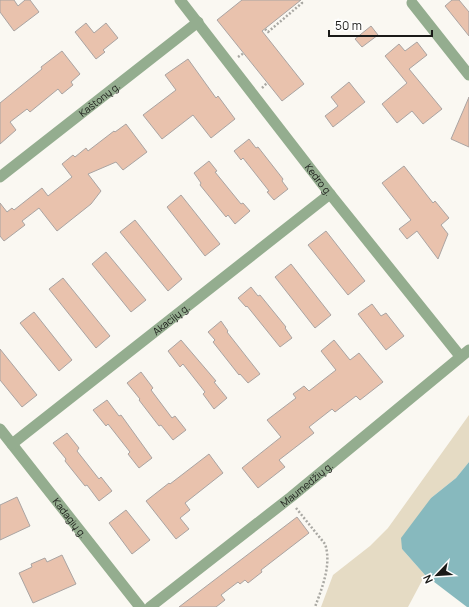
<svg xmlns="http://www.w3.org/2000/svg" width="469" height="607" font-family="Manrope,sans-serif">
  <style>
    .green { fill: #e5dbc4 }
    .water { fill: #87b9be }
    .building { fill: #e9c2ad; stroke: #aaa4a2 }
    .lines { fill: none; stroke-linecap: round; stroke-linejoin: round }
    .path { stroke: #a9a8a3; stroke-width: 2.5; stroke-dasharray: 2 2; stroke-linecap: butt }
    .minor { stroke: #94ad8f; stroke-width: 11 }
    .labels { text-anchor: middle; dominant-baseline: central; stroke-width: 4; stroke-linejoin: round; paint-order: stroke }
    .street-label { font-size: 10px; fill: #1a1a18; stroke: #fff }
  </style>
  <rect width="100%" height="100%" fill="#faf8f2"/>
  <path class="green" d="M469,415v47l-13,16 -25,20 -29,51 23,26 -17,32h-87l12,-32 37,-29 18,-18z"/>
  <path class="water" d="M469,462v145h-2l-42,-32 -23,-26 -1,-11 30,-40 25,-20z"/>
  <g class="building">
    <path d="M0,0h14l4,6 7,-6h5l9,12 -25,19 -14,-19z"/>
    <path d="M242,0h59l-39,31 42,53 -22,17 -65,-81z"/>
    <path d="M452,0h7l10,12v24l-24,-30z"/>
    <path d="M86,23l8,10 12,-10 12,15 -15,12 2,2 -9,7 -21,-27z"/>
    <path d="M371,26l7,9 -16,12 -7,-8z"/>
    <path d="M417,42l10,13 -18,14 33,40 -19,15 -11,-13 -15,12 -15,-19 25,-21 -22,-27 14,-12 6,7z"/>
    <path d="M62,51l18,23 -9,8 2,3 -11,9 -4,-5 -28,23 -3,-3 -17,13 6,8 -16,14v-41l42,-34 -1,-2z"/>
    <path d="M188,59l28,39 2,-2 17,23 -24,19 -18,-23 -31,24 -19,-24 33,-25 -11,-15z"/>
    <path d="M349,82l16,20 -32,25 -8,-11 13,-10 -7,-9z"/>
    <path d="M469,97v50l-18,-8z"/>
    <path d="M126,124l21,28 -24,18 -7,-8 -28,12 13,17 -10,13 -34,27 -18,-23 -17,13 3,4 -21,16 -4,-5v-33l7,9 5,-4 2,2 28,-22 6,8 24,-19 -10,-13 11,-9 2,2 11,-9 2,3 26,-20 1,1z"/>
    <path d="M249,139l7,9 2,-1 25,32 -1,2 6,8 -14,11 -7,-8 2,-1 -26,-33 -2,2 -7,-9z"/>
    <path d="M209,161l8,10 -2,1 26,32 2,-1 7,8 -15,13 -7,-9 -2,2 -26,-32 1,-2 -7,-10z"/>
    <path d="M404,166l29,37 2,-2 14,17 -8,7 7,9 -10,25 -21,-28 -10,8 -8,-10 12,-9 -29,-37z"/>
    <path d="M181,195l39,49 -15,12 -38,-49z"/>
    <path d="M135,220l47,59 -14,12 -48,-59z"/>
    <path d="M326,231l39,50 -17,14 -40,-50z"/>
    <path d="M106,252l40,48 -15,12 -39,-48z"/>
    <path d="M291,264l40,51 -16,13 -40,-51z"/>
    <path d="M63,278l47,58 -14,12 -47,-59z"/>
    <path d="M251,287l7,9 2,-1 26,32 -1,1 7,10 -12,9 -33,-41 -1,1 -8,-9z"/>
    <path d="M372,304l9,12 5,-3 18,23 -18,14 -28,-36z"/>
    <path d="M34,312l38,48 -13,11 -39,-48z"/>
    <path d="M221,321l7,10 -1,1 33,42 -12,9 -8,-9 -1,1 -26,-33 2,-2 -7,-8z"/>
    <path d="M181,340l35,41 -2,1 13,16 -13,11 -11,-15 2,-2 -22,-28 -3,3 -12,-16z"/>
    <path d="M334,340l16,20 9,-7 24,29 -23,18 -4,-4 -21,16 -3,-3 -23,18 5,6 -35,27 6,7 -27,21 -16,-20 39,-31 -14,-17 29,-22 -3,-4 11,-8 5,5 27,-21 -15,-19z"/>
    <path d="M0,349l37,46 -15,12 -22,-27z"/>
    <path d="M141,372l12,16 -2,2 21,28 3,-2 11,14 -13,10 -12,-15 -2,1 -20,-26 1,-1 -13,-16z"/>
    <path d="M107,400l12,16 2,-1 31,43 -13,10 -11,-14 2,-2 -22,-28 -2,2 -13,-16z"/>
    <path d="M67,433l12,15 -2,3 22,28 2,-2 11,14 -13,10 -12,-16 -2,1 -20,-25 1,-2 -13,-16z"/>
    <path d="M209,454l14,19 -38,30 5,7 -10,8 9,11 -13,10 -30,-38 23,-18 1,1z"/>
    <path d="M17,497l13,29 -30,14v-35z"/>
    <path d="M126,510l24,30 -18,14 -23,-31z"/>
    <path d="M297,517l12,16 -48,37 1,2 -14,11 -3,-3 -5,4 -2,-2 -17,13 4,5 -9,7h-37z"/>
    <path d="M62,555l14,29 -43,19 -14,-30 13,-6 -1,-3 14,-6 2,4z"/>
  </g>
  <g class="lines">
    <g class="path">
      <path d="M265,29l3,3 34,-29 -2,-3"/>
      <path d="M238,57l6,-4"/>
      <path d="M262,88l5,-5"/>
      <path d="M296,508l29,36c7,20 -3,44 -10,63"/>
    </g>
    <g class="minor">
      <path id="s1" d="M180,0l150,194 130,162"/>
      <path d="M412,3l57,72"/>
      <path id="s2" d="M0,177l198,-155"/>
      <path id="s3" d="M0,429l140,178"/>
      <path id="s4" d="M12,444l318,-250"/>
      <path id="s5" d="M150,607l141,-110 178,-147"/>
    </g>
  </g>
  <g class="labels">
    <g class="street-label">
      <text stroke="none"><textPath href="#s2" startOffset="126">Kaštonų g.</textPath></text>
      <text stroke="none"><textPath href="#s1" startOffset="227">Kedro g.</textPath></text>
      <text stroke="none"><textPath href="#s4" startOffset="202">Akacijų g.</textPath></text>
      <text stroke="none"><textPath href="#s5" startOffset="199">Maumedžių g.</textPath></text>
      <text stroke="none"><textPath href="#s3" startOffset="113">Kadagių g.</textPath></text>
    </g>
  </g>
  <g transform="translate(437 575) rotate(245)" stroke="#ffffff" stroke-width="3" paint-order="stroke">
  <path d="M0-3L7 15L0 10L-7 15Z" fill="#1a1a18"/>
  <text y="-6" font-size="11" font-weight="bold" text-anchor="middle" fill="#1a1a18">N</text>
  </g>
  <path d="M329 30v6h103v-6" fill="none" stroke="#1a1a18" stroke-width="2"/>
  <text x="335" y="30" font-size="12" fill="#1a1a18" stroke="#ffffff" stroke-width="3" paint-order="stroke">50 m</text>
</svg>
